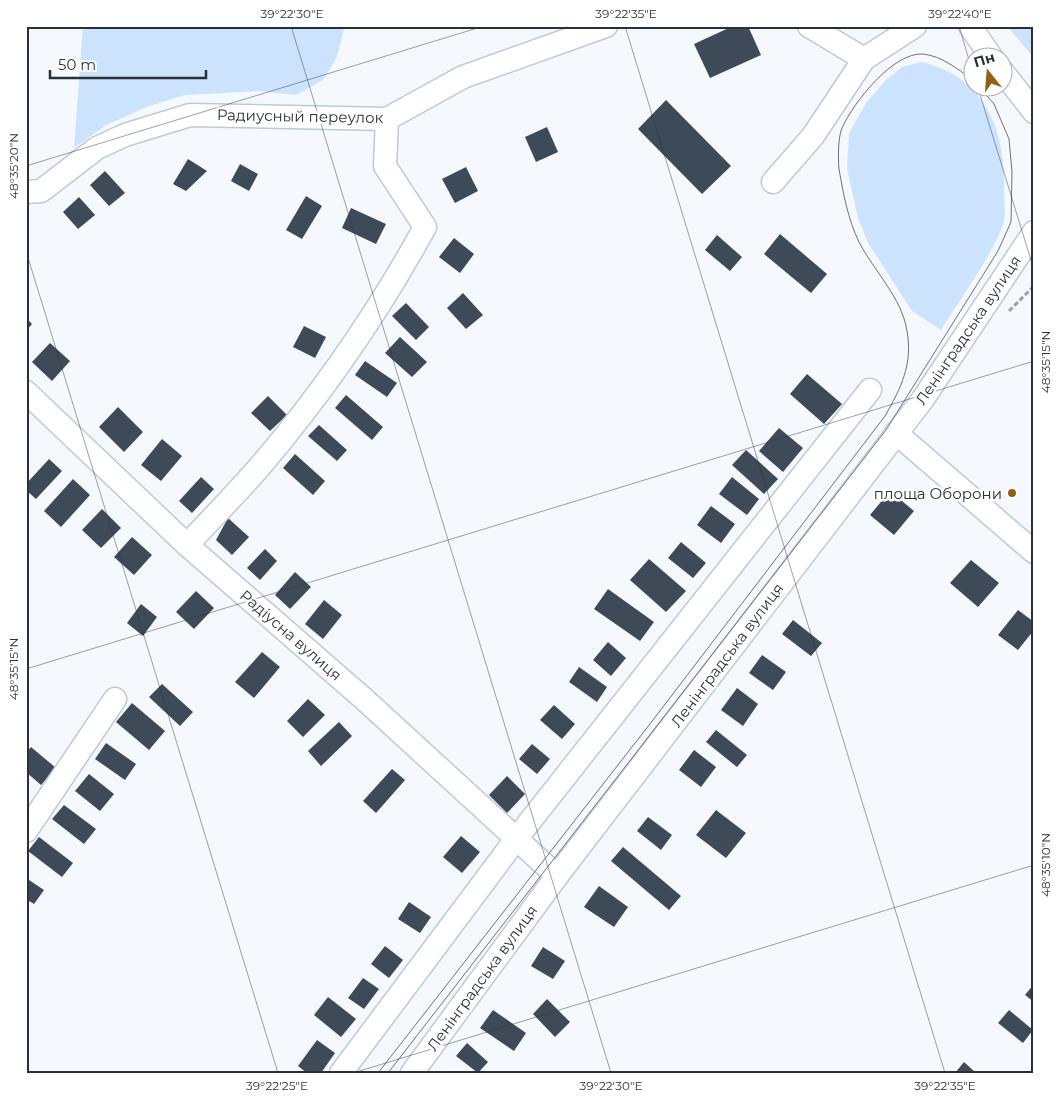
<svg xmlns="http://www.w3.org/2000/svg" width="1060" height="1099" font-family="Montserrat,sans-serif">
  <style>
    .green { fill: #cce3fe }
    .building { fill: #3f4a58 }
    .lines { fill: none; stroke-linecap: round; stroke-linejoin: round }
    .minor-casing { stroke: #bccada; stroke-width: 25 }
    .path { stroke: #9da1a6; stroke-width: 3; stroke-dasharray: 5 2.5; stroke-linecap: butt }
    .minor { stroke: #fff; stroke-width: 22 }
    .tram { stroke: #6e7278; stroke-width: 1 }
    .ticks { fill: none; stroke: #2b3037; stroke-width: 1; stroke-opacity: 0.45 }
    .poi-dot { fill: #926010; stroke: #fff; stroke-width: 2 }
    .labels { text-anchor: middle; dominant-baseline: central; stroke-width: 5; stroke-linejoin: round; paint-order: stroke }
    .street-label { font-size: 15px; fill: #2b3037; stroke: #fff }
    .poi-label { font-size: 15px; fill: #2b3037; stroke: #fff; text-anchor: end }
    .neatline { fill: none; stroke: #2b3037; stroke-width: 2 }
    .ticks-label { font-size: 12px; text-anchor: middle; fill: #2b3037 }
  </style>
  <rect width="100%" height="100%" fill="#f5f8fc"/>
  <g class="green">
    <path d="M83,26h262l-9,33 -13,21 -27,15 -37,-4 -74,4 -36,11 -43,19 -32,23z"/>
    <path d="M1007,26h27v32z"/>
    <path d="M921,62c63,14 85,67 83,128 0,10 2,21 0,30 -5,26 -48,85 -63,110l-29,-19 -44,-68 -10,-25 -11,-49 2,-36 17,-30 20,-23 16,-13z"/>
  </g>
  <g class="building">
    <path d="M733,26h15l13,29 -51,23 -16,-34z"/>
    <path d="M666,100l65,66 -29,28 -64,-65z"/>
    <path d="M547,127l11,25 -22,10 -11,-25z"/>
    <path d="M188,159l19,12 -21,20 -13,-7z"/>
    <path d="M240,164l18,10 -9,17 -18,-10z"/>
    <path d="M466,167l12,24 -23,12 -13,-24z"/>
    <path d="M105,171l20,22 -16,13 -19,-21z"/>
    <path d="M306,196l16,10 -20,33 -16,-9z"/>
    <path d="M79,197l16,18 -17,14 -15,-17z"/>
    <path d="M351,208l35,16 -10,20 -34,-16z"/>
    <path d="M780,234l47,40 -16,19 -47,-39z"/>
    <path d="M717,235l25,22 -12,14 -25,-21z"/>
    <path d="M454,238l20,16 -14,19 -21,-16z"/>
    <path d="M463,293l20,22 -17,14 -19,-21z"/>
    <path d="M406,303l23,24 -13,13 -24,-24z"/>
    <path d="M26,318l6,6 -6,7z"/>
    <path d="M304,326l22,11 -11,21 -22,-11z"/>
    <path d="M400,337l27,25 -15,15 -27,-24z"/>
    <path d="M50,343l20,18 -18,20 -20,-19z"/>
    <path d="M365,361l32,22 -10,14 -32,-22z"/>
    <path d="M807,374l35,30 -18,20 -34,-30z"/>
    <path d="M346,395l37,32 -11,13 -37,-32z"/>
    <path d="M268,396l19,19 -17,16 -19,-18z"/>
    <path d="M118,407l25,25 -19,20 -25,-25z"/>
    <path d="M319,425l28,25 -10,11 -29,-25z"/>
    <path d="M779,428l24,20 -20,24 -24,-21z"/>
    <path d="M162,439l20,17 -21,25 -20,-16z"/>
    <path d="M746,450l32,29 -14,15 -32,-29z"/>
    <path d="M295,454l30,27 -12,14 -30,-27z"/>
    <path d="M49,459l13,12 -26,28 -10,-9v-6z"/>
    <path d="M201,477l13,12 -22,24 -13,-12z"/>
    <path d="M732,477l27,22 -12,16 -28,-21z"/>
    <path d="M73,479l17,16 -29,32 -17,-16z"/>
    <path d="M890,491l24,20 -20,24 -24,-20z"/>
    <path d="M711,506l24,18 -14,19 -24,-18z"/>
    <path d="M102,509l19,19 -20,20 -19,-18z"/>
    <path d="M228,518l21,19 -17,18 -16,-15z"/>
    <path d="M132,537l20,18 -18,20 -20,-18z"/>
    <path d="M681,542l25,21 -13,15 -25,-20z"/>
    <path d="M265,549l12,12 -17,19 -13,-12z"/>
    <path d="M649,559l37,32 -20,21 -36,-32z"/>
    <path d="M971,560l28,23 -21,24 -28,-24z"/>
    <path d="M295,572l16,15 -21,22 -15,-14z"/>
    <path d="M608,589l46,33 -14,19 -46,-32z"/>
    <path d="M196,591l18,17 -20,21 -18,-17z"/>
    <path d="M324,600l18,15 -19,24 -18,-15z"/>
    <path d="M141,604l16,13 -14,19 -16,-13z"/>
    <path d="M1018,610l16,12v8l-16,20 -20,-15z"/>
    <path d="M793,620l29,23 -11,13 -29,-22z"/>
    <path d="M608,642l18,16 -15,18 -18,-16z"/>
    <path d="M262,652l18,15 -26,31 -19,-16z"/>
    <path d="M762,655l24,17 -13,18 -24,-17z"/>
    <path d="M579,667l28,20 -10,15 -28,-20z"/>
    <path d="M162,684l31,28 -13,14 -31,-29z"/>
    <path d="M737,688l21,16 -15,22 -22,-16z"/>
    <path d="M308,699l17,16 -22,22 -16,-16z"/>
    <path d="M132,703l33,28 -16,19 -33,-28z"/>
    <path d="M554,705l21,19 -13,15 -22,-19z"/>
    <path d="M339,722l13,14 -31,30 -13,-15z"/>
    <path d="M716,730l31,25 -10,12 -31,-25z"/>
    <path d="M106,743l30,21 -11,16 -30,-21z"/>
    <path d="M532,744l18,15 -13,15 -18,-15z"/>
    <path d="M31,747l25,21 -15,17 -15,-13v-19z"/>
    <path d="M694,750l22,17 -15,20 -22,-17z"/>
    <path d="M392,769l13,11 -29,33 -13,-12z"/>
    <path d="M89,774l25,20 -14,17 -25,-20z"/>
    <path d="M507,776l18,18 -18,19 -18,-18z"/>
    <path d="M64,805l32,24 -12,15 -32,-25z"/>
    <path d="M716,810l30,23 -20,25 -30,-23z"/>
    <path d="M648,817l24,18 -11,15 -24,-19z"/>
    <path d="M461,836l19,16 -18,21 -19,-16z"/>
    <path d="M39,837l34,26 -11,14 -34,-26z"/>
    <path d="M623,847l58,49 -12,14 -58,-49z"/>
    <path d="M26,878l18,12 -10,14 -8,-5z"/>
    <path d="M599,886l29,21 -14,20 -30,-20z"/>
    <path d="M409,902l22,15 -11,16 -22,-14z"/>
    <path d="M385,946l18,14 -14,18 -18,-14z"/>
    <path d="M543,947l22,14 -12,18 -22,-13z"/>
    <path d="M363,978l16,11 -15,20 -16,-11z"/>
    <path d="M1034,984v18l-9,-7z"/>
    <path d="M328,997l28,22 -15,18 -27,-22z"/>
    <path d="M547,999l23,23 -15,15 -22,-23z"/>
    <path d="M493,1010l33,23 -12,18 -34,-23z"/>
    <path d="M1009,1010l24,20 -10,13 -25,-20z"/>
    <path d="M317,1040l18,13 -14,20h-14l-9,-7z"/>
    <path d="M467,1043l21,19 -10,11 -22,-17z"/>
    <path d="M964,1062l12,11h-21z"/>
  </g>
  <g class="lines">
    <g class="minor-casing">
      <g id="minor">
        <path d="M809,26l55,33"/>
        <path d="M970,26l22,32"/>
        <path d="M1002,71l32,41"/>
        <path d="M773,182l40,-46 51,-77 51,-33"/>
        <path d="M26,192l15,-1 56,-43 28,-13 65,-20 197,4 76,-42 143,-51"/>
        <path d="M26,392l161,153 177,154 193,177"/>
        <path d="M896,433l138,119"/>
        <path d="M187,545c25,-27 51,-53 75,-81 62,-73 117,-153 163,-237l-40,-61 2,-47"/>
        <path d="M26,831l89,-132"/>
        <path d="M341,1073l175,-234 354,-449"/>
        <path d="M412,1073l145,-197 366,-477 111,-167"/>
      </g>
    </g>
    <path class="path" d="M1009,311l25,-25"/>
    <use href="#minor" class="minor"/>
    <g class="tram">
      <path d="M378,1073l275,-353 232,-304c16,-28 28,-52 22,-85 -5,-33 -33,-60 -48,-89 -11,-22 -16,-50 -20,-73 -1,-11 -1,-32 3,-41 11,-25 51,-76 81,-74 19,2 34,15 49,25"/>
      <path d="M388,1073l498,-643 112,-179 13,-29 1,-50 -3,-33 -15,-35 -14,-16"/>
    </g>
  </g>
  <path class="ticks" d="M291,26l320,1047M625,26l320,1047M959,26l13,44M978,88l56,182M26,166l458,-140M26,251l252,822M26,669l1008,-308M353,1073l681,-208"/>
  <circle class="poi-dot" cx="1012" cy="493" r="5"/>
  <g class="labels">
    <g class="street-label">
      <text transform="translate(300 116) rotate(1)">Радиусный переулок</text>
      <text transform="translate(968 330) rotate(-56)">Ленінградська вулиця</text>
      <text transform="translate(291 635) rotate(41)">Радіусна вулиця</text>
      <text transform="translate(727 655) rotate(-53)">Ленінградська вулиця</text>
      <text transform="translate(482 978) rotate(-54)">Ленінградська вулиця</text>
    </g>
    <g class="poi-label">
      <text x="1002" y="493">площа Оборони</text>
    </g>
  </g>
  <rect width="1060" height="1099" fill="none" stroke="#ffffff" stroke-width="55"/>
  <g transform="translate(988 72) rotate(343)"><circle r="24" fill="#ffffff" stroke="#aaacaf"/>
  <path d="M0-4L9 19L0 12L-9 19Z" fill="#926010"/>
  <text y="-8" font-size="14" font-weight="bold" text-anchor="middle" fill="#2b3037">Пн</text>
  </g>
  <path d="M50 70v8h156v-8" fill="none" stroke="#2b3037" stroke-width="2.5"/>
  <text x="58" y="70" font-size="15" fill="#2b3037" stroke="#ffffff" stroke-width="4" paint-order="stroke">50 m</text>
  <rect x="28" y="28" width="1004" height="1044" class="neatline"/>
  <g class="ticks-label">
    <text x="292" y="18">39°22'30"E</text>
    <text x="626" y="18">39°22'35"E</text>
    <text x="960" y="18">39°22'40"E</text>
    <text transform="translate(14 166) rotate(-90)" y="4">48°35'20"N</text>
    <text transform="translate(1046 362) rotate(-90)" y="4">48°35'15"N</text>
    <text transform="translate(14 669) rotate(-90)" y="4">48°35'15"N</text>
    <text transform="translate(1046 865) rotate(-90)" y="4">48°35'10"N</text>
    <text x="277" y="1090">39°22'25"E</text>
    <text x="611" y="1090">39°22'30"E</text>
    <text x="945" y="1090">39°22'35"E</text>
  </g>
</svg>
